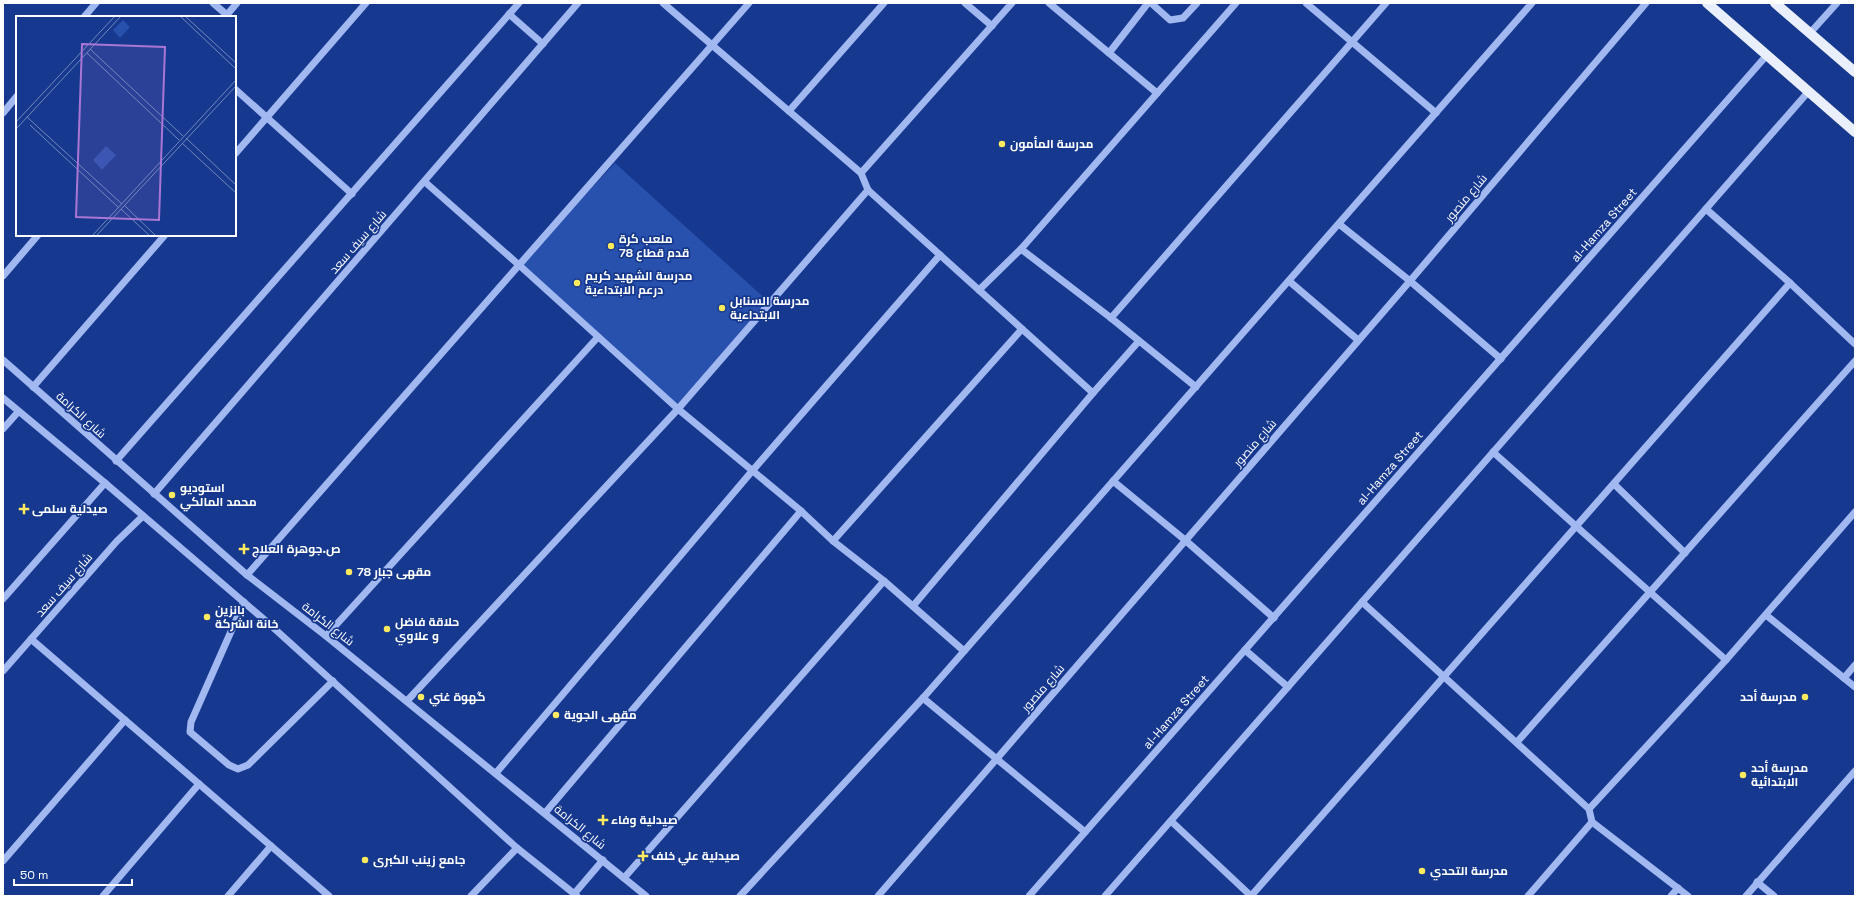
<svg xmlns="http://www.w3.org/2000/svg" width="1858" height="899" font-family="'Space Grotesk',Cairo,sans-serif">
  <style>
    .green { fill: #2850ad }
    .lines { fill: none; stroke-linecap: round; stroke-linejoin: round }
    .minor { stroke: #a1b8f0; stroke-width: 7 }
    .major { stroke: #eaefff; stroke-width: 10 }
    .poi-dot { fill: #ffea60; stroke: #16388e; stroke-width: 1.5 }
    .labels { text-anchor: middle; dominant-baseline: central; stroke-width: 3.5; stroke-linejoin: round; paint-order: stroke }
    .poi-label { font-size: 12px; font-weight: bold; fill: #fff; stroke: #16388e; text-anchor: start }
    .street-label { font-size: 12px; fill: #fff; stroke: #16388e }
    .inset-road { fill: none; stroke: #7388bb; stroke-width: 1 }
    .view { fill: #a976d5; fill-opacity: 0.15; stroke: #a976d5; stroke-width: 2 }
    .inset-edge { fill: none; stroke: #fff; stroke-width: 2 }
  </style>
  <rect width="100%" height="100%" fill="#16388e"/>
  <path class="green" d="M615,163l155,140 -92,106 -159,-144z"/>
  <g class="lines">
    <g class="minor">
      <path d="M213,3l14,12"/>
      <path d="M663,3l198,170 7,17 225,203"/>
      <path d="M965,3l27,23"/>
      <path d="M1049,3l108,90"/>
      <path d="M1151,3l19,17 13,-2 14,-15"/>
      <path d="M1306,3l130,110"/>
      <path d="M509,14l34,30"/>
      <path d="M84,17l12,-14"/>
      <path d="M225,17l12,-14"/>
      <path d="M1810,33l27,-30"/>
      <path d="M1109,53l39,-50"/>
      <path d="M235,89l117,105"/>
      <path d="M789,111l95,-108"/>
      <path d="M3,113l14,-17"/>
      <path d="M235,154l131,-151"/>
      <path d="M861,173l151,-170"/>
      <path d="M425,182l94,83 159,144 123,102 32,30 51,40 80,70"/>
      <path d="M1706,209l84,74 65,61"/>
      <path d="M1339,224l71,57 91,78"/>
      <path d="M1021,249l90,69 85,69"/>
      <path d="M3,276l35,-41"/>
      <path d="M1289,281l69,59"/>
      <path d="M979,290l42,-41 215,-246"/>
      <path d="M1111,318l275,-315"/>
      <path d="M3,360l244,215 79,61 320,260"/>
      <path d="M33,387l132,-152"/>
      <path d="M3,398l102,85 162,139 250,226 60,48"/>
      <path d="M3,429l15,-17"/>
      <path d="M1493,452l233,208"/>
      <path d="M116,461l403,-458"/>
      <path d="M1113,481l72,59 89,78"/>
      <path d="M1614,484l71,69"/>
      <path d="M154,494l424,-491"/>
      <path d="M833,541l189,-212"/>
      <path d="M247,575l502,-572"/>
      <path d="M3,599l102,-116"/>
      <path d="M244,602l-53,120 -1,10 39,33 9,4 10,-4 85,-84"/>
      <path d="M1362,602l227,207 3,13 96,74"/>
      <path d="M913,606l180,-213 46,-52"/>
      <path d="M1766,615l89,72"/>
      <path d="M326,636l272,-299"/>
      <path d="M31,639l298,257"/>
      <path d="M1245,650l43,37"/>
      <path d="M3,671l114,-130 26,-25"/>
      <path d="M1844,678l11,-13"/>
      <path d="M923,698l162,134"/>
      <path d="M407,701l271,-292 190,-219"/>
      <path d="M1517,742l338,-381"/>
      <path d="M496,773l257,-303 187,-215"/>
      <path d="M1589,809l137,-149 129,-148"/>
      <path d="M545,813l256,-302"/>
      <path d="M1171,821l80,75"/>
      <path d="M3,861l122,-141"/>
      <path d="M624,878l260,-297"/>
      <path d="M1757,882l17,14"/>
      <path d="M574,894l29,-34"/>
      <path d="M103,896l96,-112"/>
      <path d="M228,896l43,-50"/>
      <path d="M471,896l46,-48"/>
      <path d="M740,896l183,-198 609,-695"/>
      <path d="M878,896l532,-615 236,-278"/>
      <path d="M1029,896l738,-841"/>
      <path d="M1105,896l704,-805"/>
      <path d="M1251,896l539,-613"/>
      <path d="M1528,896l64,-74"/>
      <path d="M1671,896l7,-8"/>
      <path d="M1746,896l109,-125"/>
    </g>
    <g class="major">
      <path d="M1707,3l148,129"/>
      <path d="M1775,3l80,69"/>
    </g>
  </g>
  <g class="poi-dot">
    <circle cx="1002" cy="144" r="4"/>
    <circle cx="611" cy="246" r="4"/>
    <circle cx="577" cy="283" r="4"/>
    <circle cx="722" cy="308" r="4"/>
    <circle cx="172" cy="495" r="4"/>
    <path d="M22 503h4v4h4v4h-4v4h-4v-4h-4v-4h4z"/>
    <path d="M242 543h4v4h4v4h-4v4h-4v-4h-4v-4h4z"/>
    <circle cx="349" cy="572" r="4"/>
    <circle cx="207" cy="617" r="4"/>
    <circle cx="387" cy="629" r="4"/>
    <circle cx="421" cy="697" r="4"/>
    <circle cx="1805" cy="697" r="4"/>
    <circle cx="556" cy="715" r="4"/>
    <circle cx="1743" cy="775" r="4"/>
    <path d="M601 814h4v4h4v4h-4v4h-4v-4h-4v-4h4z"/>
    <path d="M641 850h4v4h4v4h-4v4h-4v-4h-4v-4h4z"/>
    <circle cx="365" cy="860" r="4"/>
    <circle cx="1422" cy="871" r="4"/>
  </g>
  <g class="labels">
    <g class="poi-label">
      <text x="1010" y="144">مدرسة المأمون</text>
      <text x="619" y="239">ملعب كرة<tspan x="619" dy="14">قدم قطاع 78</tspan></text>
      <text x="585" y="276">مدرسة الشهيد كريم<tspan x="585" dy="14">درعم الابتداءية</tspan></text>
      <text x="730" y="301">مدرسة السنابل<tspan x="730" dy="14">الابتداءية</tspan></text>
      <text x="180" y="488">استوديو<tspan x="180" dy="14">محمد المالكي</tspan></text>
      <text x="32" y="509">صيدلية سلمى</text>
      <text x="252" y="549">ص.جوهرة العلاج</text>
      <text x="357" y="572">مقهى جبار 78</text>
      <text x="215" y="610">بانزين<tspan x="215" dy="14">خانة الشركة</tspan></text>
      <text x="395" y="622">حلاقة فاضل<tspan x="395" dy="14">و علاوي</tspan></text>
      <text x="429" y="697">گهوة غني</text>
      <text x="1797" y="697" text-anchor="end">مدرسة أحد</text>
      <text x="564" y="715">مقهى الجوية</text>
      <text x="1751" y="768">مدرسة أحد<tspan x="1751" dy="14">الابتدائية</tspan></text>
      <text x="611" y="820">صيدلية وفاء</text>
      <text x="651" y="856">صيدلية علي خلف</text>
      <text x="373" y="860">جامع زينب الكبرى</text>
      <text x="1430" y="871">مدرسة التحدي</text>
    </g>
    <g class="street-label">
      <text transform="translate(1466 198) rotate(-50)">شارع منصور</text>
      <text transform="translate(1604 225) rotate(-49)">al-Hamza Street</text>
      <text transform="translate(358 242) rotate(-49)">شارع سيف سعد</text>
      <text transform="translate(81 415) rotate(42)">شارع الكرامة</text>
      <text transform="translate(1255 443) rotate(-49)">شارع منصور</text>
      <text transform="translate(1390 468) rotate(-49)">al-Hamza Street</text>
      <text transform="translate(64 585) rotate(-49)">شارع سيف سعد</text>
      <text transform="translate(328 624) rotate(38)">شارع الكرامة</text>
      <text transform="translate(1043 688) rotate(-49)">شارع منصور</text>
      <text transform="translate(1176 712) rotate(-49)">al-Hamza Street</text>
      <text transform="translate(580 827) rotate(39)">شارع الكرامة</text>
    </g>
  </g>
  <g transform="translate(16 16)">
    <rect width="220" height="220" fill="#16388e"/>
    <path d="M107,4l7,7 -10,11 -7,-8zM90,130l10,9 -14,15 -9,-10z" fill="#2850ad"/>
    <path class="inset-road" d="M164,0l56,53M169,0l51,47M74,33l93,87M71,37l92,87M11,101l95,87M0,106l99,-106M14,109l89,83M0,113l105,-113M170,122l50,47M166,127l54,50M108,189l32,31M105,193l29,27M76,220l144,-156M80,220l140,-150"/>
    <path class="view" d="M66,28l83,3 -6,173 -83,-3z"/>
    <rect width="220" height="220" class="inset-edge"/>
  </g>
  <rect width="1858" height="899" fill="none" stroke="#ffffff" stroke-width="8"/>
  <path d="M14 879v6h118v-6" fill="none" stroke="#ffffff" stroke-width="2"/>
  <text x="20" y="879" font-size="12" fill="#ffffff" stroke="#16388e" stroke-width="3" paint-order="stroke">50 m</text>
</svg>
